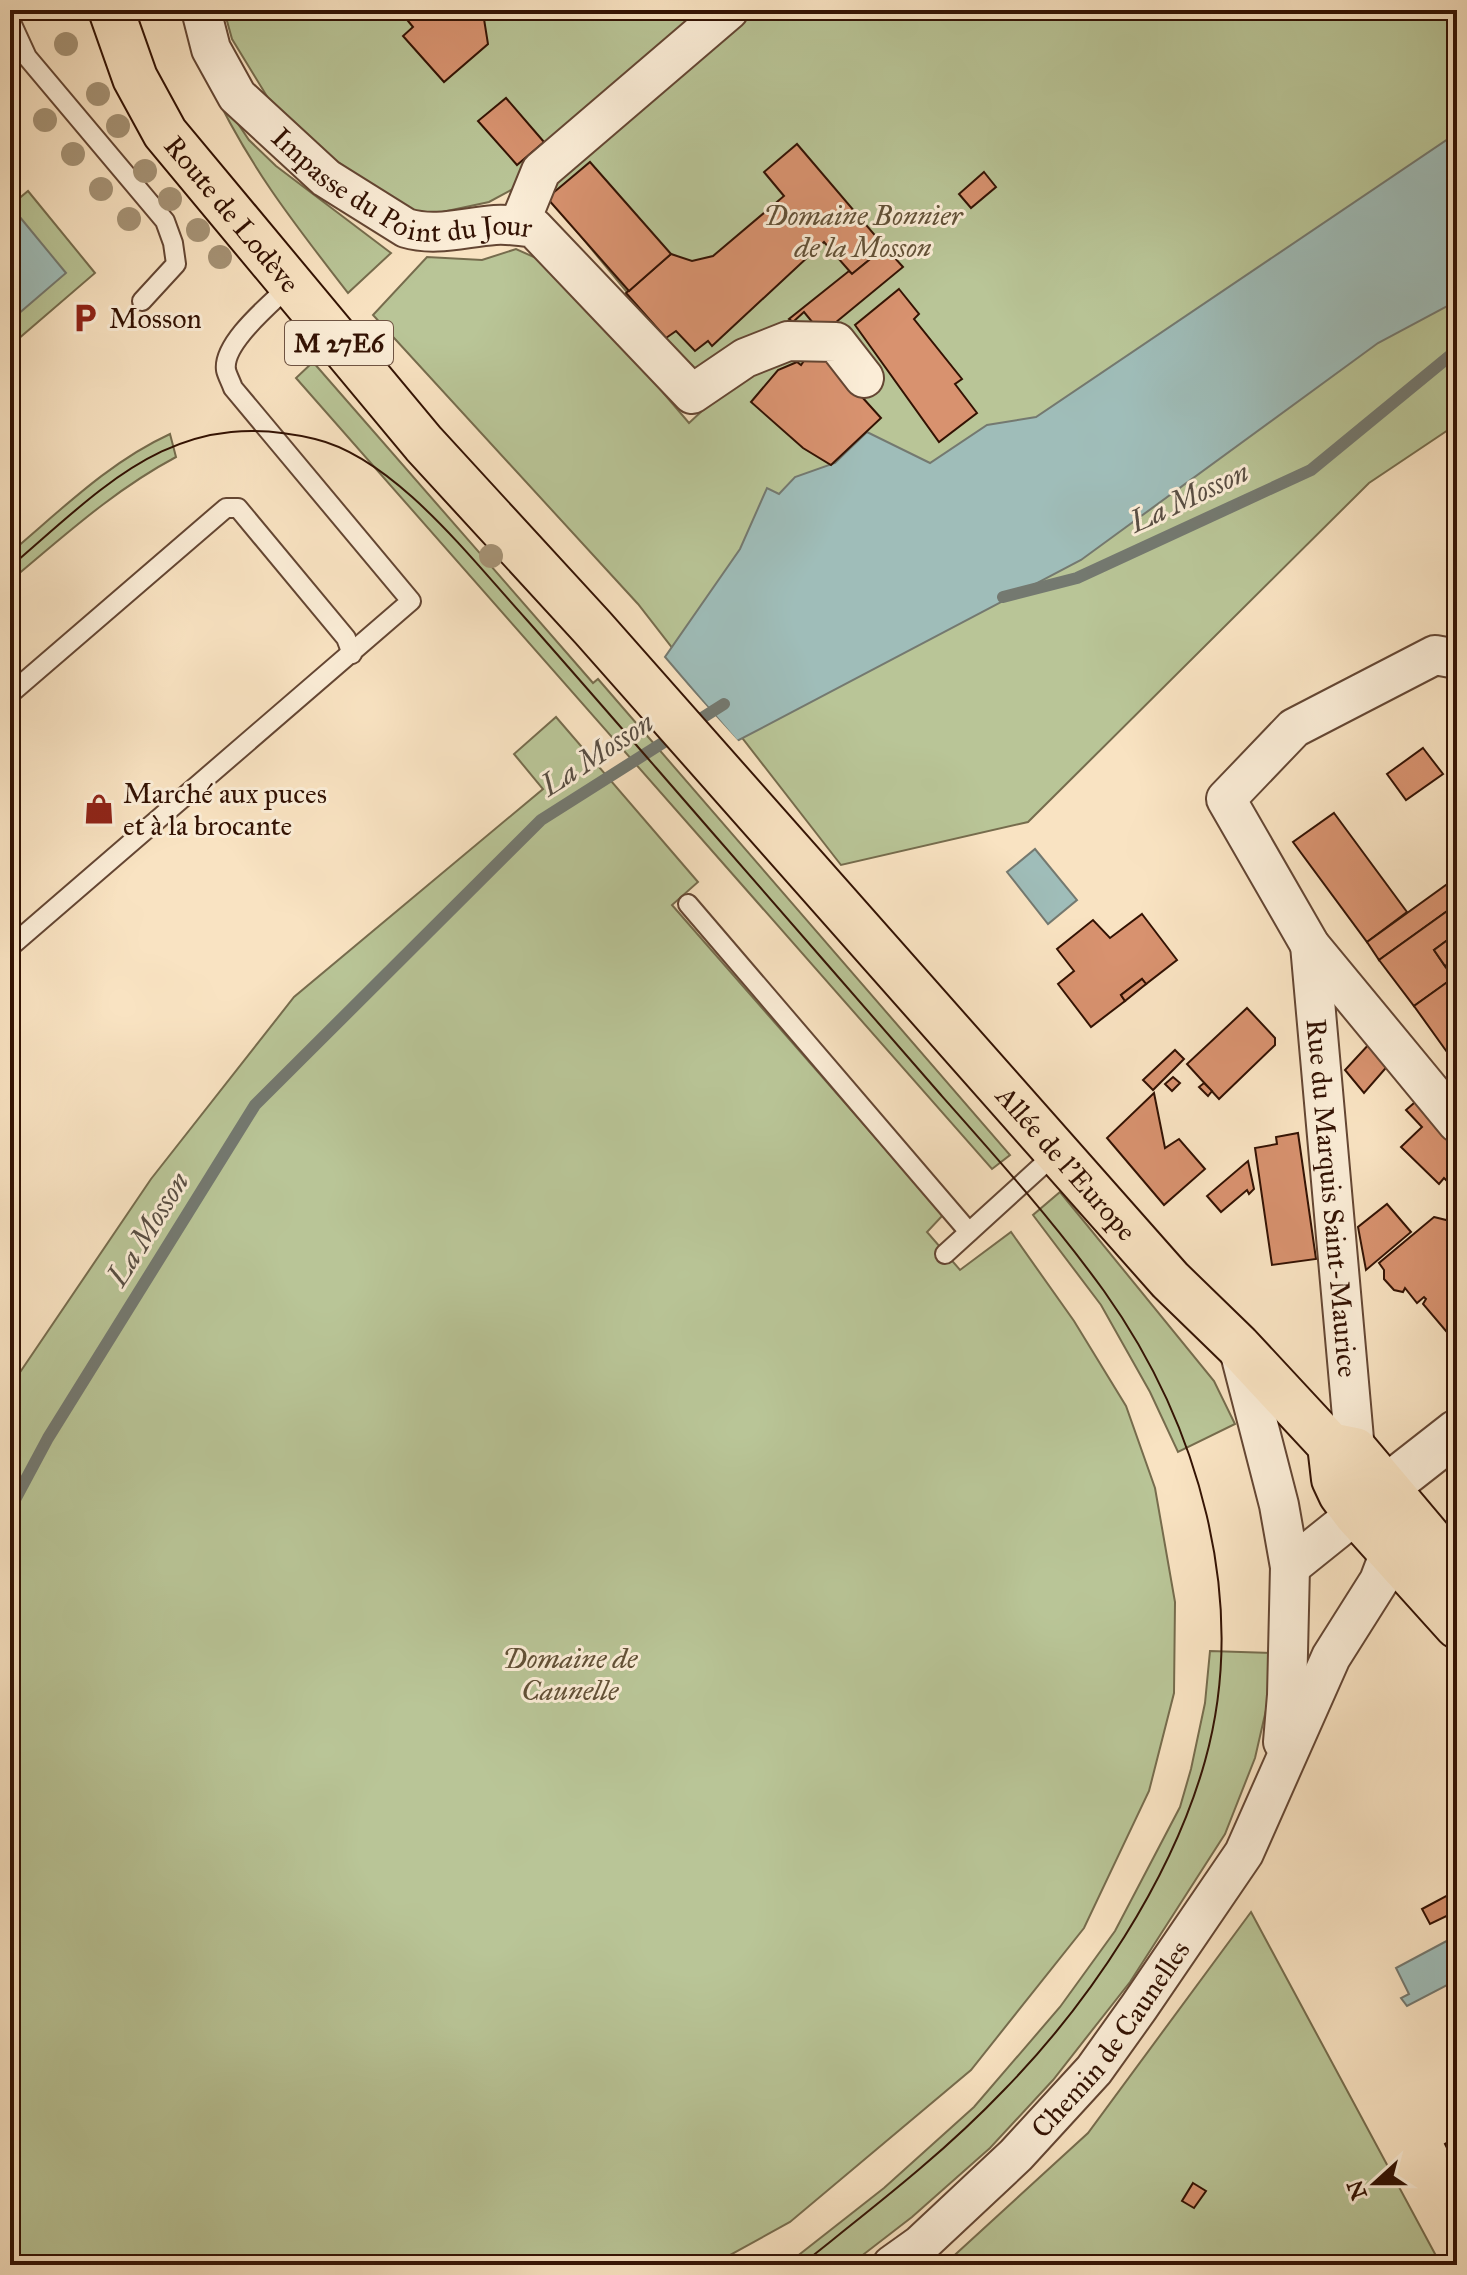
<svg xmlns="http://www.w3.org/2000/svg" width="1467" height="2275" font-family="'IM FELL Great Primer',serif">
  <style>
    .green { fill: #b9c597; stroke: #766c4d; stroke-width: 2 }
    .water { fill: #9fbdb9; stroke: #747970; stroke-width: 2 }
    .pier { fill: #f9e3c2 }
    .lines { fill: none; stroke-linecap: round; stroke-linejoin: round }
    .stream { stroke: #747970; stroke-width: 12 }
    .building { fill: #d8926f; stroke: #331203; stroke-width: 2 }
    .service-casing { stroke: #644633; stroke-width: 22 }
    .minor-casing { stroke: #644633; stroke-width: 42 }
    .tertiary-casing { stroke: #644633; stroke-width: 48 }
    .primary-casing { stroke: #331203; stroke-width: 48 }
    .service { stroke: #fbedd7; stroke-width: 18 }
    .minor { stroke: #fbedd7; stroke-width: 38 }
    .tertiary { stroke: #fbedd7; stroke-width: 44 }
    .primary { stroke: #f9e3c2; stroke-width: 44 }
    .tram { stroke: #331203; stroke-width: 2 }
    .tree { fill: #a69376 }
    .labels { text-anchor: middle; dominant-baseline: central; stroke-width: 6; stroke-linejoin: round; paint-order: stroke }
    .shield { fill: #fbedd7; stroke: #6f5443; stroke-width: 2 }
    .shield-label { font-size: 26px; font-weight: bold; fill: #331203 }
    .street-label { font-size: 28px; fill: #331203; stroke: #fbedd7 }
    .park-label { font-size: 28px; font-style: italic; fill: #625137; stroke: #fbedd7 }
    .poi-label { font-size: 28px; fill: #331203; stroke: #fbedd7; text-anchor: start }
    .water-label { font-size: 30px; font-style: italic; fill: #594e43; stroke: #fbedd7 }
  </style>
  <rect width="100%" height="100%" fill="#f9e3c2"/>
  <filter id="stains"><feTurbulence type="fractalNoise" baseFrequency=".0025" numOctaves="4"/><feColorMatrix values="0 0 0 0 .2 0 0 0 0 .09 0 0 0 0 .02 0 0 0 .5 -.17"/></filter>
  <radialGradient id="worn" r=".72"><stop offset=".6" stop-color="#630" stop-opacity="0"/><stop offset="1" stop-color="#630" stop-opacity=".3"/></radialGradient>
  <g class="green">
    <path d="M224,10h1233v414l-88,59 -341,339 -187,43 -203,-261 -265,-289 54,-58 55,3 34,-11 40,18 133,156 26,-24 -182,-221 -44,24 -56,12 -21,1 -95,-68 -49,-49 -36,-59z"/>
    <path d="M208,79l41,61 27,26 115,87 -43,40c-56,-72 -102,-131 -140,-214z"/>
    <path d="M28,191l67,82 -85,73v-140z"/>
    <path d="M313,362l280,321 5,-4 412,476 -18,14 -696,-791z"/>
    <path d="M170,434l6,23c-62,33 -112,79 -166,124v-28c51,-43 99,-91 160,-119z"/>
    <path d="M556,717l142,165 -26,23 271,310 -16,17 33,38 51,-38 63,89 52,85 29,82 20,114 -1,91 -25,98 -65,137 -113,142 -181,152 -78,43h-702v-878l141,-208 143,-182 249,-208 -29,-35z"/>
    <path d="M1060,1192l154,189 21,43 -57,28 -28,-60 -49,-87 -68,-90z"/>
    <path d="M1210,1651l65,2 -6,44 -14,61 -30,76 -95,148 -77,98 -63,68 -78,69 -57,44 -7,4h-62l98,-77 90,-81 86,-100 55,-76 65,-124 11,-38 14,-66z"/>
    <path d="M1251,1912l190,353h-419l-2,-5 -29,5h-44l-1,-2 142,-130z"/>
  </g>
  <g class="water">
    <path d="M1457,133v168l-79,42 -297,217 -344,181 -72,-84 75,-108 27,-61 12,6 16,-17 40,-14 32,-31 63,31 57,-38 49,-8z"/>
    <path d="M19,216l47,57 -56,48v-97z"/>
    <path d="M1035,849l42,51 -29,24 -41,-52z"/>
    <path d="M1456,1936l1,44 -50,26 -6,-8 8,-4 -13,-26z"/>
  </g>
  <path class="pier" d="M661,656l79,87h-6z"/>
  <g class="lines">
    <g class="stream">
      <path d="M1003,597l74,-19 234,-108 146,-120"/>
      <path d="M10,1509l38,-71 207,-333 286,-285 183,-116"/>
    </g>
  </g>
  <g class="building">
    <path d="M399,10h88l-3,9 4,25 -44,38 -41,-46 10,-9z"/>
    <path d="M506,98l38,44 -27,23 -39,-44z"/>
    <path d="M797,144l88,103 -33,27 -28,-32 -112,104 -4,-5 -13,10 -19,-20 -10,7 -40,-45 45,-39 21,7 21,-5 71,-60 -20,-24z"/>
    <path d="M590,162l81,92 -42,37 -82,-93z"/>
    <path d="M984,172l12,15 -25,21 -12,-14z"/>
    <path d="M885,247l18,20 -68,56h-22l-9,-11 -11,10 -4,-3 60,-48 3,3z"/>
    <path d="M899,289l20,25 -5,5 48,60 -7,5 22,29 -38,29 -84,-117z"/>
    <path d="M815,345l66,73 -50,47 -28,-17 -52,-46 27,-32 19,-8 4,3z"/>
    <path d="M1423,748l20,26 -37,26 -19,-26z"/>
    <path d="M1334,813l73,99 -40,30 -74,-100z"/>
    <path d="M1457,877v27l-78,56 -12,-18z"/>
    <path d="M1457,904v29l-23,17 19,28 -39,28 -35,-46z"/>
    <path d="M1142,914l35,46 -31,24 -4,-5 -21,16 4,6 -34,26 -33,-43 16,-13 -17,-22 36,-29 17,18z"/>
    <path d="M1457,933v24l-12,9 -11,-16z"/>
    <path d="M1453,978l4,5v83l-43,-60z"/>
    <path d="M1142,979l4,5 -21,17 -4,-6z"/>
    <path d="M1247,1008l28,30v7l-56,54 -32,-35z"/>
    <path d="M1371,1042l20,20 -27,31 -19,-23z"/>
    <path d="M1175,1050l9,9 -31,31 -10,-10z"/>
    <path d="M1173,1077l7,6 -8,8 -7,-7z"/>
    <path d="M1204,1083l8,8 -4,5 -9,-9z"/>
    <path d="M1154,1093l11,55 14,-9 26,30 -41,36 -57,-67z"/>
    <path d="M1422,1096l35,37v58l-13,-13 -5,6 -38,-37 21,-20 -16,-17z"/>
    <path d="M1298,1133l18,126 -44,6 -17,-117 22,-4 -1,-7z"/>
    <path d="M1248,1161l6,28 -5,5 -2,-4 -26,22 -14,-16z"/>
    <path d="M1387,1204l24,28 -45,38 -8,-43z"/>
    <path d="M1434,1217l16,4 7,9v114l-34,-40 3,-5 -2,-2 -7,6 -12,-15 -2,4 -9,-2 -10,-11v-9l-5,-7z"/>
    <path d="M1448,1895l9,16 -27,13 -8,-15z"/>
    <path d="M1457,2137v18l-5,3 -7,-14z"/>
    <path d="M1193,2183l13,8 -12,17 -12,-7z"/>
  </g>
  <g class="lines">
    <g class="service-casing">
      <g id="service">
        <path d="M10,20l17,37 138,164 8,22 3,21 -34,37"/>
        <path d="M10,694l216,-186h12l108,130 6,16"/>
        <path d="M688,904l281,328"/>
        <path d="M10,947l401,-346 -178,-213c-2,-6 -6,-13 -7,-18 -4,-27 46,-67 64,-85"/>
        <path d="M945,1254l111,-101"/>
      </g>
    </g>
    <g class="minor-casing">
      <g id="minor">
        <path id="s1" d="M201,10l10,39 26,47 89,82 80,50c30,9 59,-1 89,-3 13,-1 26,1 39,3l158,166 53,-36 43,-17 48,1 28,36"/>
        <path d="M519,225l22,-54 188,-161"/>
        <path d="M1457,659l-22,-4 -141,73 -68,71 84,146 147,178"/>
        <path id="s2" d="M1310,945l45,505"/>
        <path d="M1238,1346l41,159 11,62 -3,128 -4,47"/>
        <path d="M1290,1567l66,-53"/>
        <path id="s3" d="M892,2265l28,-20 96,-90 78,-85 45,-63 105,-154 87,-196 48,-76 11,-29"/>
      </g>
    </g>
    <g class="tertiary-casing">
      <path id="tertiary" d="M1388,1486l69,-54"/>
    </g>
    <g class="primary-casing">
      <g id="primary">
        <path id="s4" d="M111,10l24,68 30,55 259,311 169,184 577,652 68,66 92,99 25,5 102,121"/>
        <path d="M1330,1445l4,34 7,15 15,20 101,112"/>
      </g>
    </g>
    <use href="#service" class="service"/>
    <use href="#minor" class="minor"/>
    <use href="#tertiary" class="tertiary"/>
    <use href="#primary" class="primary"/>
    <path class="tram" d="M10,567c97,-83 166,-162 305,-128 80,19 157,121 211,180 62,70 124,142 185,212 77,88 153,176 230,264 56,63 113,127 163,196 94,132 146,309 101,470 -33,118 -115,241 -201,329 -62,65 -133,119 -203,175"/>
  </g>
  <g class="tree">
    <circle cx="66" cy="44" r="12"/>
    <circle cx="98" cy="94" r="12"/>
    <circle cx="45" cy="120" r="12"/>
    <circle cx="118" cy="126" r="12"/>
    <circle cx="73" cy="154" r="12"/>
    <circle cx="145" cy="171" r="12"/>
    <circle cx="101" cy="189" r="12"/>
    <circle cx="170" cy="199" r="12"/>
    <circle cx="129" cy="219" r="12"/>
    <circle cx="198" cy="230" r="12"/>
    <circle cx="220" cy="257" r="12"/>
    <circle cx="491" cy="556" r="12"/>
  </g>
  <defs>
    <g id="parking-bare" transform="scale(2.4)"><path d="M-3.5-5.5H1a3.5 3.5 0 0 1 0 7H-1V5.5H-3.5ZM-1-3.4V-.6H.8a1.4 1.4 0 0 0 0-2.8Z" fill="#8f2418" stroke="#fbedd7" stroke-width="2.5" paint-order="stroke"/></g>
    <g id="shop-bare" transform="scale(2.4)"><path d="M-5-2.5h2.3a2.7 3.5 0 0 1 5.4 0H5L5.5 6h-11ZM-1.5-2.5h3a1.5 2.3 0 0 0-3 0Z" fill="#8f2418" stroke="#fbedd7" stroke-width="2.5" paint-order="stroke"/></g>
  </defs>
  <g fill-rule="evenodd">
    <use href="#parking-bare" x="85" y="318"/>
    <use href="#shop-bare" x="99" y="809"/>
  </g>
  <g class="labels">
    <rect class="shield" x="285" y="321" width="108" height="44" rx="6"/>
    <g class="shield-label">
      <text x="339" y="343">M 27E6</text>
    </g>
    <g class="street-label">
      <text stroke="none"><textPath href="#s1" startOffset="292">Impasse du Point du Jour</textPath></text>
      <text stroke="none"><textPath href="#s4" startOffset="240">Route de Lodève</textPath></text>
      <text stroke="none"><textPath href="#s4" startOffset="1504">Allée de l'Europe</textPath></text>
      <text stroke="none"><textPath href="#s2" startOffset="254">Rue du Marquis Saint-Maurice</textPath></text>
      <text stroke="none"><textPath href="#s3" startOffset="316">Chemin de Caunelles</textPath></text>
    </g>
    <g class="park-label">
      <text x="863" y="215">Domaine Bonnier<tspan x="863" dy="32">de la Mosson</tspan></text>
      <text x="570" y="1658">Domaine de<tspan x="570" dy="32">Caunelle</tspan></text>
    </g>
    <g class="poi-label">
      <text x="109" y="318">Mosson</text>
      <text x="123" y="793">Marché aux puces<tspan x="123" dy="32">et à la brocante</tspan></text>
    </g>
    <g class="water-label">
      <text transform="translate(1189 497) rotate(-25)">La Mosson</text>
      <text transform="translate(597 754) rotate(-33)">La Mosson</text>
      <text transform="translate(148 1229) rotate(-58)">La Mosson</text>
    </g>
  </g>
  <rect width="1467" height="2275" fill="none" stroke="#f9e3c2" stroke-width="40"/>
  <rect x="12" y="12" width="1443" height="2251" fill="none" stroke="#331203" stroke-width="4"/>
  <rect x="20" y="20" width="1427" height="2235" fill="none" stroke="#331203" stroke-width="2"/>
  <g transform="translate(1375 2183) rotate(249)" stroke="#fbedd7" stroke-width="6" paint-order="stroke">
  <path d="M0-6L14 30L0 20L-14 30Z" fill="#331203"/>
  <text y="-12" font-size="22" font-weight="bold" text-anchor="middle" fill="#331203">N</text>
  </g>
  <rect width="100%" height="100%" filter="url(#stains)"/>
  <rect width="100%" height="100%" fill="url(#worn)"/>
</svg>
